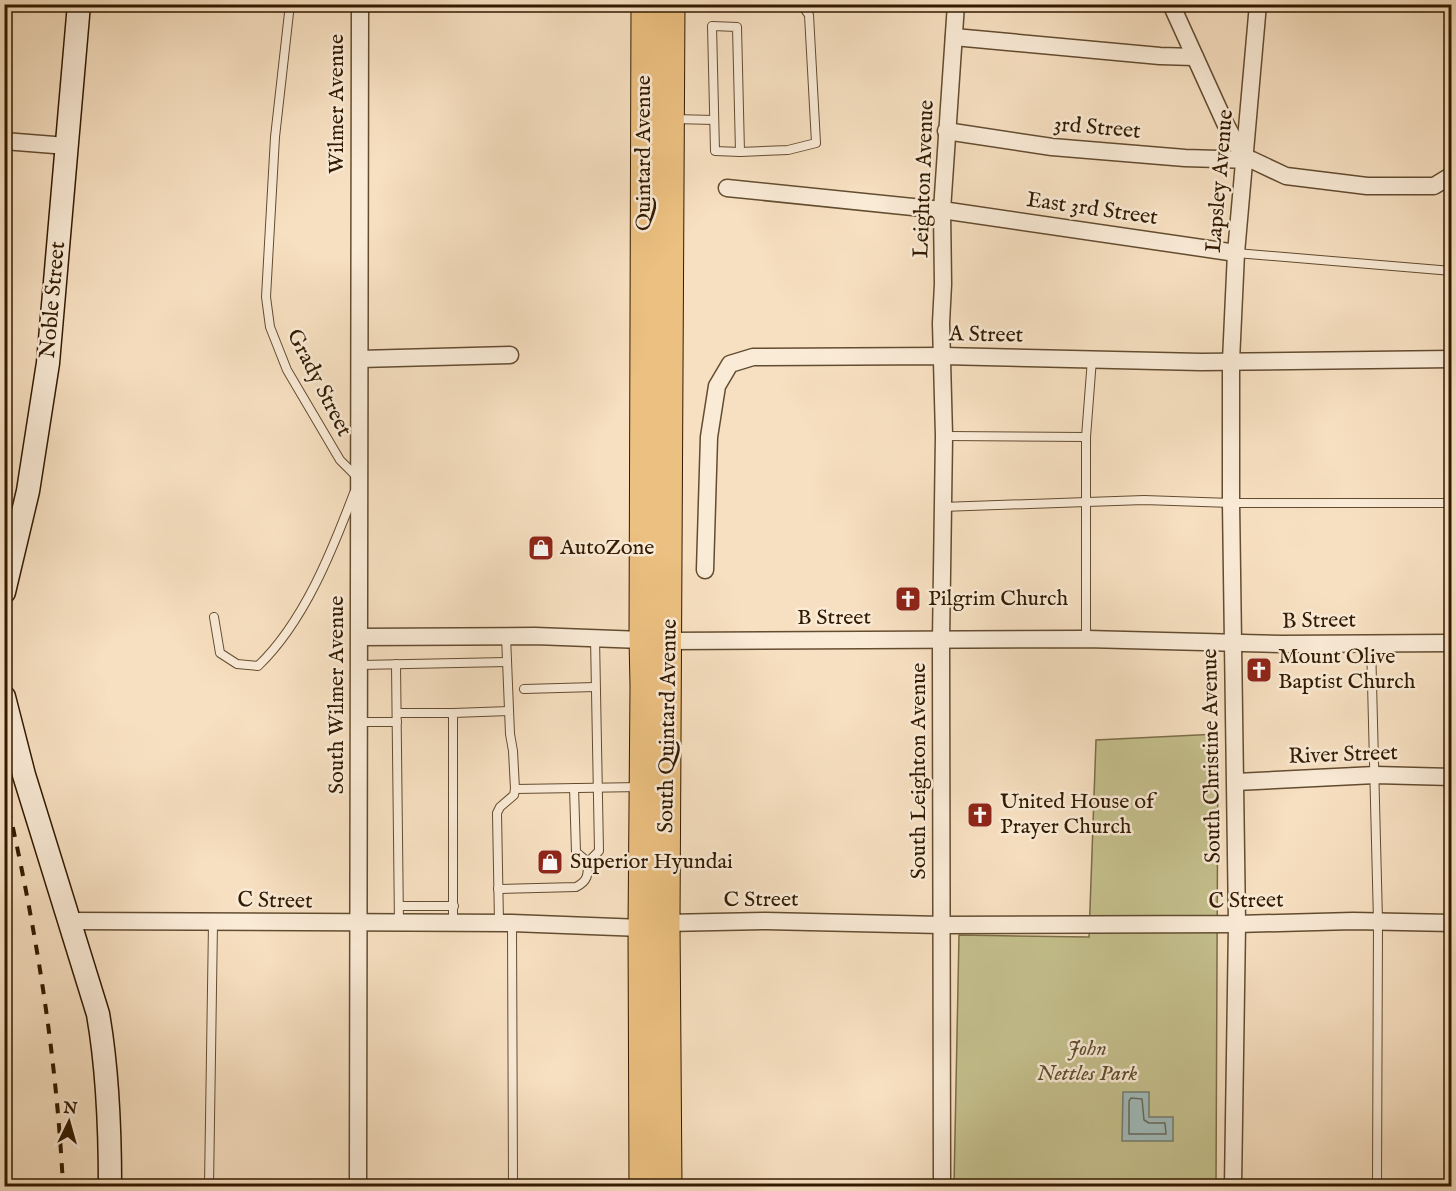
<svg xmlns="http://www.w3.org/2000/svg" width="1456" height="1191" font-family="'IM FELL English',serif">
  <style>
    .green { fill: #c4c08d; stroke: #7b6d46; stroke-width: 1.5 }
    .water { fill: #9fbbba; stroke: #737b70; stroke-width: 1.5 }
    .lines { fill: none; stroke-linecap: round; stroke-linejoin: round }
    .shore { stroke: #686a5d; stroke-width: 1.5 }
    .service-casing { stroke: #634c30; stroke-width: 10 }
    .minor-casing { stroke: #634c30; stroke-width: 19 }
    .secondary-casing { stroke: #321a00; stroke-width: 25 }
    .trunk-casing { stroke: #321a00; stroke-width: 29 }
    .service { stroke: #faebd7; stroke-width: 8 }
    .minor { stroke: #faebd7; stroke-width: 16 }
    .secondary { stroke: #faebd7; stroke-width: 22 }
    .trunk { stroke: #ecc080; stroke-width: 27 }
    .rail { stroke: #321a00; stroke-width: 4; stroke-dasharray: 10 10; stroke-linecap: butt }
    .labels { text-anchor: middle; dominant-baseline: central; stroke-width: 5; stroke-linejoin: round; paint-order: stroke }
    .street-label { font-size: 22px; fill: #321a00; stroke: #faebd7 }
    .poi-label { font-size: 22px; fill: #321a00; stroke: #faebd7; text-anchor: start }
    .park-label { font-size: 22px; font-style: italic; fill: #5e4c2a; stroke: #faebd7 }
  </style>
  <rect width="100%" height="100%" fill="#f7e0c1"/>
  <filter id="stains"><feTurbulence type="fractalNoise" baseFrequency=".00333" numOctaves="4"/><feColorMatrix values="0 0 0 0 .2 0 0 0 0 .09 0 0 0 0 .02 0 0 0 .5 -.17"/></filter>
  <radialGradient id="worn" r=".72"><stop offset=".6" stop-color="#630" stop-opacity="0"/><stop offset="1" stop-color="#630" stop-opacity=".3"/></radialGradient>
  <path class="green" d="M1218,734l-2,452h-262l5,-251 130,2 7,-197z"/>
  <path class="water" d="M1123,1092h26v25h24v24h-51z"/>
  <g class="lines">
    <path class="shore" d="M1131,1098l11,1 2,21 5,3h16l1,11h-37v-33z"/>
    <g class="service-casing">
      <g id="service">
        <path d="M290,4l-15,133 -9,160 4,30 17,43 53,90 18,18"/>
        <path d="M712,26l25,1 3,125 -25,-1z"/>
        <path d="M674,119l40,1"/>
        <path d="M740,152l48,-2 28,-7 -7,-128 -8,-11"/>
        <path d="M1236,253l216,18"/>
        <path d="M944,436l142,1"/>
        <path d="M942,507l202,-7 87,3h221"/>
        <path d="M214,617l6,36 17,11 21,2c46,-44 74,-115 96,-173"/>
        <path d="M506,636l4,98 3,17 2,38"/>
        <path d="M1086,639v-202l6,-78"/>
        <path d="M1371,643l7,278 -1,265"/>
        <path d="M396,664l3,260"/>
        <path d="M360,665l147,-3"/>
        <path d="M524,689l71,-2"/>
        <path d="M397,713h56"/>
        <path d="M359,722h38"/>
        <path d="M574,788l2,64 12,10"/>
        <path d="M498,889l78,-2c12,-6 12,-12 12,-25l11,-11 -4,-213"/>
        <path d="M399,906h55"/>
        <path d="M453,923v-210l56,-2"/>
        <path d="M499,923l-2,-110 3,-6 14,-12 1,-6 126,-2"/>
        <path d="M512,923l1,263"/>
        <path d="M209,1186l4,-263"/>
      </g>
    </g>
    <g class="minor-casing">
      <g id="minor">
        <path d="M1171,4l54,119 19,35"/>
        <path d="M954,37l206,19 35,1"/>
        <path d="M946,131l106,16 133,11 67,2 34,16 81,10h67l18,-11"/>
        <path d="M4,141l63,5"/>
        <path d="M727,188l215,22 294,43"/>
        <path d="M360,359l150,-4"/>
        <path d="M705,570l4,-133 8,-51 13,-22 23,-7 190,-1 258,6 251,-3"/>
        <path d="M360,637l175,-1 134,5 417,-2 196,5 170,-1"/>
        <path d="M1236,782l139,-7 77,2"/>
        <path d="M70,921l442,2 130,5 24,-5 100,-2 175,4 296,-1 116,-3 99,2"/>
        <path d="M358,1186l2,-1182"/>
        <path d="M942,1186l-1,-546 3,-204 -3,-113 2,-39 -1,-74 14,-206"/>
        <path d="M1233,1186l4,-262 -6,-421v-142l5,-108 22,-249"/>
      </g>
    </g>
    <g class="secondary-casing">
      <g id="secondary">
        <path d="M4,592l24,-101 20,-128 31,-359"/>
        <path d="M4,697l20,78 74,239c10,57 12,114 12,172"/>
      </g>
    </g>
    <g class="trunk-casing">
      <g id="trunk">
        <path d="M643,1186l-1,-258 2,-242 -1,-47 2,-635"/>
        <path d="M668,1186l-2,-263 5,-919"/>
      </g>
    </g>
    <use href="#service" class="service"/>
    <use href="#minor" class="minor"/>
    <use href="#secondary" class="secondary"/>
    <use href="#trunk" class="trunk"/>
    <path class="rail" d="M4,788c31,134 52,261 59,398"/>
  </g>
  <defs>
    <g id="shop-square" transform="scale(1.35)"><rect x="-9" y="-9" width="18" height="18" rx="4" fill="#8f2418" stroke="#faebd7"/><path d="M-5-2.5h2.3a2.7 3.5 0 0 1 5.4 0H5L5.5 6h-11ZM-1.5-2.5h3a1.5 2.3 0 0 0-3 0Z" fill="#fff"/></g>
    <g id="church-square" transform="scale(1.35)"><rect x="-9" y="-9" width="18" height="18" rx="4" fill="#8f2418" stroke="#faebd7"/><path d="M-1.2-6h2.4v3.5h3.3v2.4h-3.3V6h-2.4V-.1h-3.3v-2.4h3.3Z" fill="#fff"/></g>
  </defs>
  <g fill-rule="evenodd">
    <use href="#shop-square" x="541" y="548"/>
    <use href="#church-square" x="908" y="599"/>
    <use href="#church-square" x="1259" y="670"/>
    <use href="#church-square" x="980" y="815"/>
    <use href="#shop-square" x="550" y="862"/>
  </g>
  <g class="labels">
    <g class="street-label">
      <text transform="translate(337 104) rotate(-90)">Wilmer Avenue</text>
      <text transform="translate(1097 128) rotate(5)">3rd Street</text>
      <text transform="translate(644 153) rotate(-90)">Quintard Avenue</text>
      <text transform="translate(924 179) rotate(-88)">Leighton Avenue</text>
      <text transform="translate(1220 181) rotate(-85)">Lapsley Avenue</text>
      <text transform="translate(1092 209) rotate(8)">East 3rd Street</text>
      <text transform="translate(53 300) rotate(-85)">Noble Street</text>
      <text transform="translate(986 335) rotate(1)">A Street</text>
      <text transform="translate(319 383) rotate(63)">Grady Street</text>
      <text x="834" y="618">B Street</text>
      <text transform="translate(1319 621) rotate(-1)">B Street</text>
      <text transform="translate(337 695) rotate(-90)">South Wilmer Avenue</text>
      <text transform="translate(668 726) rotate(-89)">South Quintard Avenue</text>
      <text transform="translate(1343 755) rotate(-2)">River Street</text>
      <text transform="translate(1212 756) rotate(-91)">South Christine Avenue</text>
      <text transform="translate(919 771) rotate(-90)">South Leighton Avenue</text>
      <text x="761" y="900">C Street</text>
      <text transform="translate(275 901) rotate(1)">C Street</text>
      <text transform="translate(1246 901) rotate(-1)">C Street</text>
    </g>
    <g class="poi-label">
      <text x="560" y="548">AutoZone</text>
      <text x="928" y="599">Pilgrim Church</text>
      <text x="1278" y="657">Mount Olive<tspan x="1278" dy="25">Baptist Church</tspan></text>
      <text x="1000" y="802">United House of<tspan x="1000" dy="25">Prayer Church</tspan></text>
      <text x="570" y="862">Superior Hyundai</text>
    </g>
    <g class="park-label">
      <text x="1087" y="1049">John<tspan x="1087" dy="25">Nettles Park</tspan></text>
    </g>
  </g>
  <rect width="1456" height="1191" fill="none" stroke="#f7e0c1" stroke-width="24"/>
  <rect x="6" y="6" width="1444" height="1179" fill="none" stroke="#321a00" stroke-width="3"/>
  <rect x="12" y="12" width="1432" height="1167" fill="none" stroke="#321a00" stroke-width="1.5"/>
  <g transform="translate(69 1122) rotate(5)" stroke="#faebd7" stroke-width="4.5" paint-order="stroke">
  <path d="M0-4.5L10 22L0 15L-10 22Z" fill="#321a00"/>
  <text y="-9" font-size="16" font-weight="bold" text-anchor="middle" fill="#321a00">N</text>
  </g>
  <rect width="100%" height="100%" filter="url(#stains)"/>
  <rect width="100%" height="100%" fill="url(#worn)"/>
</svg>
